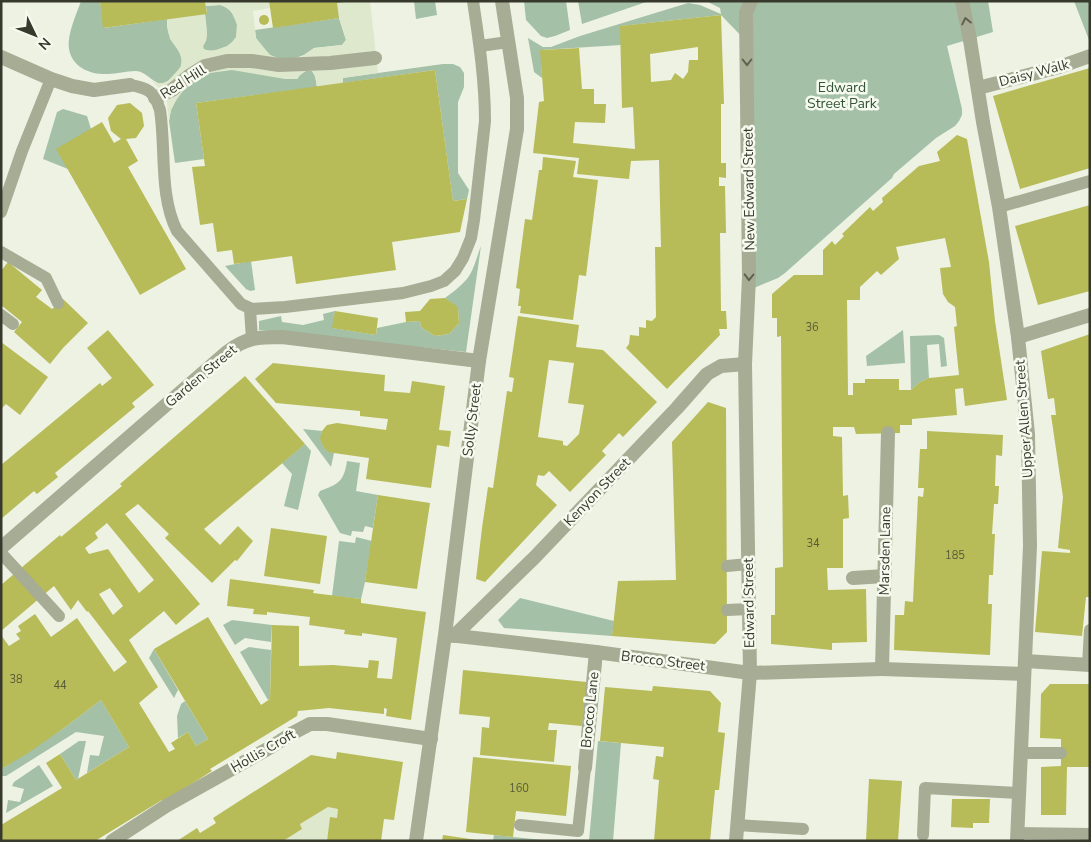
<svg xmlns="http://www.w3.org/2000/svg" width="1091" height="842" font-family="'Nunito Sans',sans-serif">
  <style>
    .green { fill: #a4c0a7 }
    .plaza { fill: #dee8cc }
    .building { fill: #b7bb58; fill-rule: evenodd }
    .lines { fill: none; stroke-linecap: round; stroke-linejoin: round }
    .service { stroke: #a7ac95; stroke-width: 12 }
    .pedestrian { stroke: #a7ac95; stroke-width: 14 }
    .minor { stroke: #a7ac95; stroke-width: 14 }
    .oneway { stroke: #5f6151 }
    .labels { text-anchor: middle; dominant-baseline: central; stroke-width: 5; stroke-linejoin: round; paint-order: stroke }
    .number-label { font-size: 11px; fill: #585a38 }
    .street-label { font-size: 14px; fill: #38392d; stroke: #f6faef }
    .park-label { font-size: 14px; fill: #335538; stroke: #f6faef }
  </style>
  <rect width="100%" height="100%" fill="#edf2e3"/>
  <g class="green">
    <path d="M81,1h19l4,27 63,-9c0,4 0,8 1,12 3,12 17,22 13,35 -2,5 -6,9 -10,12 -14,16 -22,-8 -36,-7 -9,0 -18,3 -27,3 -15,1 -33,-5 -38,-21 -5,-15 6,-37 11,-52z"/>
    <path d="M414,1h21l2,14 -21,4z"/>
    <path d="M524,1h42l4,29 -15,6 -8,2 -6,-2 -15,-16z"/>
    <path d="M578,1h71l-67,23z"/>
    <path d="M706,1h282l5,31 -46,14 15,63v6l-3,6 -4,5 -19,12 -42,36 -2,4 -107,95 -7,5 -29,12 -2,-248 -26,-27 -100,11v19l-80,5 1,28 -8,-6 -6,-34 15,9h8l29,-11 108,-33 12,2 21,9 -1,-6z"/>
    <path d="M1074,1h16v39h-1z"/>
    <path d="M220,5c13,3 21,20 16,33 -5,11 -22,15 -33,11v-3c6,-10 3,-21 2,-32h2l-1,-8z"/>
    <path d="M339,18l7,22 -4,5 -28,3 -10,7 -8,3h-19l-7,-3 -8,-8 -6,-9 -1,-8z"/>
    <path d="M443,64h10l7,3 4,6v14l-6,15v71l11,17 -2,9 -14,2 -18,-131 -92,13 -1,-5z"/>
    <path d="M220,70c26,-2 51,8 77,9l3,-4 7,-5 5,1 3,5 2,11 -121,16 8,56 -29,4 -6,-42 2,-11 5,-11 7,-8 17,-15z"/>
    <path d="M63,109l24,7 4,13 -23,40 -25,-10 14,-47z"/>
    <path d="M481,246l-15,106 -207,-22v-9l22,-5 1,6 21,3 21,-5 -1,-6 12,-3 -2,17 43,7 1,-7 29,-6 14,-1 1,6 14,9 14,-2 10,-11 -1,-15 -13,-10c8,-6 16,-12 22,-19 7,-9 10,-23 14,-33z"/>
    <path d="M251,261l4,29 -5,1 -4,-2 -21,-23z"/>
    <path d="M903,330l2,33 -38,3 -1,-10z"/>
    <path d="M939,335l5,3 3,28 -6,1 -2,-23 -12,1 2,33 -9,4 -9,8 -1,-54z"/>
    <path d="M303,429l19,2c-3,11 1,19 12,22l-3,14z"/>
    <path d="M305,444l6,7 -13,59 -14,-4 8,-32 -10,-11z"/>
    <path d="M347,461l13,2 -4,28 22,4 -5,33 -8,-2 -2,6 -11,-1 -1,5 -11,-3 -22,-38 2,-4c18,-7 24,-9 27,-30z"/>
    <path d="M356,537l16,4 -7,41 -4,17 -29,-3 7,-55 16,2z"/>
    <path d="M520,598l94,23 -2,15 -108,-8 -6,-8z"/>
    <path d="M232,620l40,5 -1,17 -26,-4 -10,7 -12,-20z"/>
    <path d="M249,647l22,3 -1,49 -2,1 -28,-48z"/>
    <path d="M154,649l24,41 -4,8 -25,-40z"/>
    <path d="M101,700l28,47 -42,26 3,-18 9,1 5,-20 -28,-4 -70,44h-5v-7l63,-41z"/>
    <path d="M185,701l23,38 -12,7 -8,-14 -10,6 -1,-22 4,-12z"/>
    <path d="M79,741h7l-8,38 -2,1 -16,-26z"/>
    <path d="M598,741l23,2 -8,98h-24z"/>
    <path d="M39,765l14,21 -47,27 2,-13 12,2 4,-13 -12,-3 2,-4z"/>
    <path d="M494,835l59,6h-60z"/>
  </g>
  <g class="plaza">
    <path d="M206,1h63l1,7 -17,3 3,27 14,17 7,3 8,1 11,-1 8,-3 10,-7 28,-3 4,-5 -7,-22 -2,-15 16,-2h17l8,72 -35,5v5l-26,4 -2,-11 -3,-5 -5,-1 -7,5 -3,4h-12l-53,-9 -22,3 -10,3 -17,15 -6,8 -6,11 -2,11 -2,-18 -4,-9 -4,-6 -8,-8 5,3h7l5,-2 10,-11 3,-4 1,-6 -2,-7 -10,-14 -2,-8 -1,-12 38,-5 2,22 -1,5 -3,5 1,3 4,2h5l14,-5 5,-4 4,-5 1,-13 -6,-13 -5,-4 -6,-2 -14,1z"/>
    <path d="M328,807l10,2 -1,9 -7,-1 -3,24h-44l19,-12 -2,-5z"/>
  </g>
  <g class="building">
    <path d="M100,1h105l2,13 -104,14z"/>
    <path d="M269,1h76v1l-8,1 2,15 -66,10z"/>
    <path d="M721,15l3,89h-3v59h5v15l-7,-1v9h6l1,47h-6l1,78h5l1,18h-8l1,6 -53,54 -41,-41 3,-4 1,-9 9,1v-9l7,1v-8l6,1 4,-4 -1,-70h6l-2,-87 -28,1 -2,18 -52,-5 2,-16 -46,-5 6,-51 5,-1 -4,-51 39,-2 3,41h12v15h12l-1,19 -30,-1 -2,21 62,6 -2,-42 -11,1 -2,-82zM698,47v13h-9l-1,12 -5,7 -8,-6 -4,7 -20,2 -1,-28z"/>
    <circle cx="264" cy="20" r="5"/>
    <path d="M1090,68v100l-70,21 -27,-93z"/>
    <path d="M435,70l18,131 14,-2 -7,33 -68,10 4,28 -100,14 -4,-28 -58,8 -2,-14 -15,2 -4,-29 -13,2 -8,-58 13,-1 -9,-63z"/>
    <path d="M130,103l12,10 2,13 -8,12 -10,1 12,22 -10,6 58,102 -46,26 -84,-146 46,-27 12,21 7,-4 -10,-8 -3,-13 9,-13z"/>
    <path d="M957,135l10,4 22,123 6,59 12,79 -42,6 -2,-18 -8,1 2,26 -45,4v6h-12v8l-44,1 -2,-7h-21v9l9,1 1,59 5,-1 1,23 -6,1v49h-16l1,22 38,-1 1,53 -35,1v7l-61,-6v-29h4v-47l8,-1 -2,-231 -4,1v-19h-5v-24l22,-19h29v-25l9,-9 3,4 9,-9 -2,-2 28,-27 3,4 10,-9 -1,-4 37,-32 21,-5 -3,-9zM945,238l6,29 -11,1 3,26 5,8 7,5 2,19 -3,1 5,48 -30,3 -9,4 -9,8h-12v-11h-34v4h-12v12h-5l-1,-95h13v-13l17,-16 4,4 18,-16 -3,-12z"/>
    <path d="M543,157l33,4 -3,16 25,3 -12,96 -7,-1 -6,45 -53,-7 1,-7h-3l2,-17 -4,-1 9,-69 7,1 7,-50h3z"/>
    <path d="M1090,205v86l-52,14 -23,-79z"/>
    <path d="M8,262l34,28 -6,7 16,12 11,-10 25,24 -25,25 -13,16 -36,-32 8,-10 -21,-17v-34z"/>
    <path d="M445,298l13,9 1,16 -10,11 -14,2 -14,-9 -1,-6 -14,1 -1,-10 15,-1 10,-12z"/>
    <path d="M335,311l43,7 -2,17 -44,-7z"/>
    <path d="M518,316l61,9 -3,22 27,3 54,52 -34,35 -4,-4 -17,18 4,4 -36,37 -21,-21 -5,5 -6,-1 -2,10 21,20 -72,77 -9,-3 6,-51 6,-41 5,1 14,-97 5,1 2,-14 -5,-1zM549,360l25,3 -6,40 16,2 -5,29 -12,12 -4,-1v-4l-25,-4z"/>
    <path d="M108,330l46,55 -22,18 3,4 -80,66 3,4 -21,17 -3,-3 -33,28v-54l99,-82 2,3 10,-8 -25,-30z"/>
    <path d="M1090,334v263h-4l-4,39 -47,-4 7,-81 28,2v-3l-12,-2 5,-51 -12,-82h5l-2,-17 -6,1 -7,-48z"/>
    <path d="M1,342l47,35 -28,38 -14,-11 -5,5z"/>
    <path d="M273,363l112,12 -1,16 26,2 2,-12 33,5 -6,44 12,1 -2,16 -12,-2 -6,43 -65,-9 3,-21 -35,-5 -5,-1 -4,-3 -3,-5 -2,-5 2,-8 5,-6 10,-2 49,7 2,-11 -28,-3v-5l-84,-8 -21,-24z"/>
    <path d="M245,376l60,68 -101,85 16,16 18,-19 15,15 -16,20 -2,-1 -23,23 -47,-45 4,-4 -31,-30 -13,10 75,90 -24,21 -12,-14 -35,29 29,47 -19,16 30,49 6,-3 -4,-6 17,-11 8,14 12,-7 -54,-90 54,-32 53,88 9,-6 2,-74 27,1v40l34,-1 35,3 1,-8 10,1 -2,17 15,1 5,-41 -35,-5v3l-18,-2 1,-4 -36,-5 1,-8 -43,-5v3l-14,-1 1,-5 -27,-3 3,-27 84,11 -1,3 48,6v4l65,9 -15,108 -25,-4 1,-7 -3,-1v6l-55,-6 -31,3 -1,5 -87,53 2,2 -49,31 -1,-2 -67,41h-94v-16l61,-37 -16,-25 14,-9 16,26 53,-33 -28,-47 -37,28 -36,25 -27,16v-134l8,11 11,-7 -4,-5 5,-3 -3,-5 17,-12 16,23 26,-19 37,54 13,-10 -39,-51 -1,1 -9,-12 -7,10 -17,-24 -53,45v-46l59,-50 1,2 61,-51 -2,-2zM107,523l47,57 -15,13 -31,-44 -19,5 -4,-6 13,-10 -3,-5zM110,588l13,18 -10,9 -14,-21z"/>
    <path d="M708,402l18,6 1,224 -12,12 -103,-8 6,-55 58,-1 -4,-138z"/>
    <path d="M927,431l76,4 -1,21 -6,-1 -1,31h4l-1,18h-4l-2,30h3l-2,41h-4l-1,29h4l-2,51 -96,-5 1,-35h9l1,-14 8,1 5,-106 5,1 1,-9h-6l2,-39h7z"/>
    <path d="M378,495l52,8 -13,86 -52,-7z"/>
    <path d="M271,528l56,8 -7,48 -56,-8z"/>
    <path d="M463,670l124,12 -5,44 -33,-3 -1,7h9l-3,32 -74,-7 2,-28 7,1 1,-11 -31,-3z"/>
    <path d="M1050,684h40v83h-23l-1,48h-25v-48l20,-1v-27l-21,-1 1,-44z"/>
    <path d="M653,686l57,5 11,12 -3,29 7,1 -6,57h-4l-5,51h-56l5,-61 -6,-1 3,-23 7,1 1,-10 -64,-6 5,-54 47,4z"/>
    <path d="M337,752l66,10 -9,58 -10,-1 -3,22h-54l3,-24 7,1 1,-9 -10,-2 -28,17 2,5 -19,12h-106l20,-13 3,5 16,-10 -3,-5 98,-63 25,4z"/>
    <path d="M473,757l98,9 -5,50 -50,-5 -3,26 -47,-5z"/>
    <path d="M869,779l33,2 -4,60h-32z"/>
    <path d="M952,799h38l-1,24h-16v5l-22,-1z"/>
    <path d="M443,835l34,5v1h-35z"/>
  </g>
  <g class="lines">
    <g class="service">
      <path d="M480,46l28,-4"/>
      <path d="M130,85c18,3 24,6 30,25 6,38 -1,86 17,121l64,73 11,5 33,-2 118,-14 28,-7 13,-5 11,-10 8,-13 8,-20 3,-18 11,-99c0,-40 -6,-80 -12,-120"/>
      <path d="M999,207l91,-26"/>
      <path d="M1,212l21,-61 29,-72"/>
      <path d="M1,252l45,26 12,25"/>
      <path d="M250,309l2,30"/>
      <path d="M1,315l12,9"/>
      <path d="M1,553l58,63"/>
      <path d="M727,566l21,-2"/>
      <path d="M727,610l22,-1"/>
      <path d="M1088,665l2,-35"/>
      <path d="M1021,753h40"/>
      <path d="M520,825l58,6 7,-63"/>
      <path d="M737,825l66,4"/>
      <path d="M1017,833l73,1"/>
      <path d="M923,835l2,-47 94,5"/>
    </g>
    <g class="pedestrian">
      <path d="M962,1l8,39"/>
      <path d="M155,98l17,-8 17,-14 16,-10 22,-5h25l27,4 51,-2 45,-5"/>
      <path d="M745,364l4,-87 -3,-264 5,-12"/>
      <path d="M882,669l142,5"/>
    </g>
    <g class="minor">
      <path d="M970,40l13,82 16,85 19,130 10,97 2,112 -13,295"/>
      <path d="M1,57l50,22 21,7 22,4 36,-5"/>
      <path d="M978,88l81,-21 31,-11"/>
      <path d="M1018,337l72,-22"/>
      <path d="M1,548l226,-196c20,-15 31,-15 55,-15l197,24"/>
      <path d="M853,578l32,-2"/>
      <path d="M449,635l147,17 154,21 132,-4 6,-236"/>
      <path d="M454,636l81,-79 142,-149 30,-34 14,-8 24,-2 5,309 -14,168"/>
      <path d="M1025,661l65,4"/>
      <path d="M585,768l11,-116"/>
      <path d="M112,841l54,-35 105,-59 20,-13 19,-10h17l104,15"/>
      <path d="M416,841l29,-206 34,-274 38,-232v-31l-15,-97"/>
    </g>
  </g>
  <defs><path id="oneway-chevron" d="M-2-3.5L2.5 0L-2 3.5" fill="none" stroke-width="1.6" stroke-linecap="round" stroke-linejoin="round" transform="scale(1.25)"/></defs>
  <g class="oneway">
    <use href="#oneway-chevron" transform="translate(966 21) rotate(-102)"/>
    <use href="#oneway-chevron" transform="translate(747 62) rotate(90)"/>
    <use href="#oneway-chevron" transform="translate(749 277) rotate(91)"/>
  </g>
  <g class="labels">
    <g class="number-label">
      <text x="812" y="327">36</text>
      <text x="813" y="543">34</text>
      <text x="955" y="555">185</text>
      <text x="16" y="679">38</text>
      <text x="60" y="685">44</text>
      <text x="519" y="788">160</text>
    </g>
    <g class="street-label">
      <text transform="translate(1034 73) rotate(-15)">Daisy Walk</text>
      <text transform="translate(183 82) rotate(-32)">Red Hill</text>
      <text transform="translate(749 189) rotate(-91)">New Edward Street</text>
      <text transform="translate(201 376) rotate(-40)">Garden Street</text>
      <text transform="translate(1024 419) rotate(-94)">Upper Allen Street</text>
      <text transform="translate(472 420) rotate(-83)">Solly Street</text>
      <text transform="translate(597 492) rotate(-46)">Kenyon Street</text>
      <text transform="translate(885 551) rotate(-89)">Marsden Lane</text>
      <text transform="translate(749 603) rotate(-91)">Edward Street</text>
      <text transform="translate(663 661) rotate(7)">Brocco Street</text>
      <text transform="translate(590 710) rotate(-84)">Brocco Lane</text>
      <text transform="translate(263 751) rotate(-30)">Hollis Croft</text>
    </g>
    <g class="park-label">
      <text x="842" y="87">Edward<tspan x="842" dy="16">Street Park</tspan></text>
    </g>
  </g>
  <rect width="1091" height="842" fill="none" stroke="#38392d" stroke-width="5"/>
  <g transform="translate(35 35) rotate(133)" stroke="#f6faef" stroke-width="4" paint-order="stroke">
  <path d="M0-4L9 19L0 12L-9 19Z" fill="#38392d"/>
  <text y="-8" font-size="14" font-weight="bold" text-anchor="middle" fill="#38392d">N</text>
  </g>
</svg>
